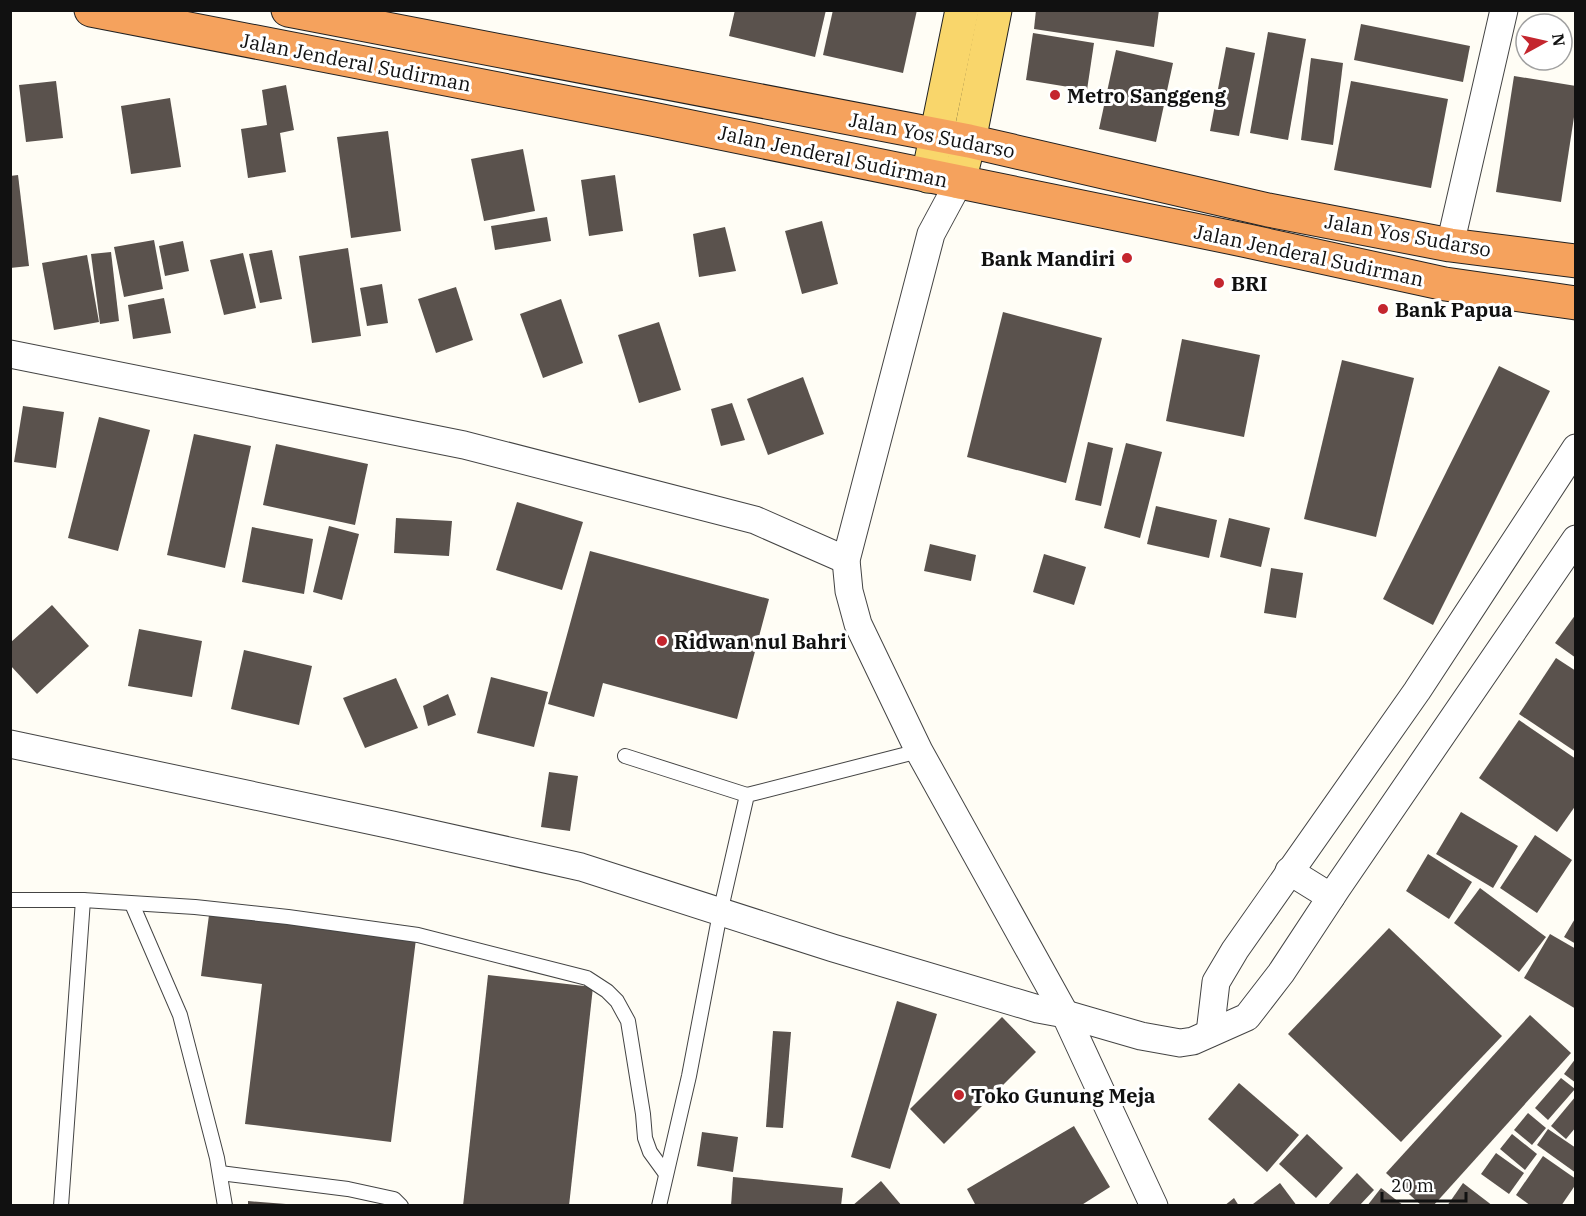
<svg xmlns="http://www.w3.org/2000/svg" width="1586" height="1216" font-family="'IBM Plex Serif',serif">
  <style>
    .building { fill: #5a524d }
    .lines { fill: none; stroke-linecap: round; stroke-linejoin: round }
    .lane-casing { stroke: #444; stroke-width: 16 }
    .street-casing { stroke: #444; stroke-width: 29 }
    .primary-casing { stroke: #222; stroke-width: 35 }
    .highway-casing { stroke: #222; stroke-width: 35 }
    .lane { stroke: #fff; stroke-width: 14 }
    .street { stroke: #fff; stroke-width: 27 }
    .primary { stroke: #f9d66b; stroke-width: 33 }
    .highway { stroke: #f5a25d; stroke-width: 33 }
    .poi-dot { fill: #c4262e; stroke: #fff; stroke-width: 2 }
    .labels { text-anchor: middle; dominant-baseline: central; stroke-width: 6; stroke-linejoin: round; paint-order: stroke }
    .street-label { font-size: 20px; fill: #111; stroke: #fff }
    .poi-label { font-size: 20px; font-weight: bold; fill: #111; stroke: #fff; text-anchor: start }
  </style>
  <rect width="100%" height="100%" fill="#fffdf5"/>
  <g class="building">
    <path d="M735,10h91l-11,47 -86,-21z"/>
    <path d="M833,10h84l-14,63 -80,-18z"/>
    <path d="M1036,10h123l-5,37 -120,-18z"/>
    <path d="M1530,18l21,4 -1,2h-21z"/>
    <path d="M1361,24l109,22 -7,36 -109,-22z"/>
    <path d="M1268,32l38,7 -18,101 -38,-7z"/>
    <path d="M1033,33l61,10 -7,47 -61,-10z"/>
    <path d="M1226,47l29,6 -16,83 -29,-5z"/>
    <path d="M1116,50l57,13 -17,79 -57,-13z"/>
    <path d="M1311,58l32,5 -10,82 -32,-5z"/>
    <path d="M1514,76l62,10v18l-15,98 -65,-10z"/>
    <path d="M56,81l7,57 -37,4 -7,-57z"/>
    <path d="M1351,81l97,18 -17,89 -97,-18z"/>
    <path d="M286,85l8,45 -14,3 6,39 -38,6 -7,-49 26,-4 -5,-35z"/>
    <path d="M170,98l11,69 -50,7 -10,-68z"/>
    <path d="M388,131l13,100 -50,7 -14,-101z"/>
    <path d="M523,149l12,62 -51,10 -13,-62z"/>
    <path d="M18,175l11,91 -19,2v-92z"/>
    <path d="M615,175l8,56 -34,5 -8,-56z"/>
    <path d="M547,217l4,24 -56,9 -4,-24z"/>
    <path d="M822,221l16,63 -36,10 -17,-63z"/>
    <path d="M725,227l11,44 -37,6 -6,-43z"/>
    <path d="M154,240l9,49 -39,8 -10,-50z"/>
    <path d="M183,241l6,30 -24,5 -6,-30z"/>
    <path d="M348,248l13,88 -49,7 -13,-87z"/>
    <path d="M272,250l10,49 -22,4 -11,-49z"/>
    <path d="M111,252l8,69 -19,3 -9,-70z"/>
    <path d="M243,253l13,55 -32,7 -14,-55z"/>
    <path d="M87,255l12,67 -45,8 -12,-67z"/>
    <path d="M382,284l6,39 -21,3 -7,-38z"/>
    <path d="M456,287l17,53 -37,13 -18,-54z"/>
    <path d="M164,298l7,35 -38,6 -5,-34z"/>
    <path d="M561,299l22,64 -40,15 -23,-64z"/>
    <path d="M1003,312l99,26 -36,145 -99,-26z"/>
    <path d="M659,322l22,68 -42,13 -21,-68z"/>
    <path d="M1182,339l78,16 -16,82 -78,-16z"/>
    <path d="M1342,360l72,18 -38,159 -72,-18z"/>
    <path d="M1499,366l51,25 -117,234 -50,-26z"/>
    <path d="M803,377l21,57 -56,21 -21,-56z"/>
    <path d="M732,403l13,37 -24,6 -10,-37z"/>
    <path d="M23,406l41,6 -8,56 -42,-6z"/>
    <path d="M99,417l51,13 -32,121 -50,-13z"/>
    <path d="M194,434l57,12 -26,122 -58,-13z"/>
    <path d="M1088,442l25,6 -12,58 -26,-6z"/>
    <path d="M1126,443l36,9 -22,86 -36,-10z"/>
    <path d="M276,444l92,20 -13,61 -92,-20z"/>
    <path d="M517,502l66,20 -21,68 -66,-20z"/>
    <path d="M1156,506l61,14 -8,38 -62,-14z"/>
    <path d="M396,518l56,3 -3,35 -55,-3z"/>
    <path d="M1229,518l41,10 -9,39 -41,-10z"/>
    <path d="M329,526l30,8 -17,66 -29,-8z"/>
    <path d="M252,527l61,12 -9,55 -62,-12z"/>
    <path d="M930,544l46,11 -5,26 -47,-10z"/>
    <path d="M590,551l179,48 -32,120 -134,-36 -9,34 -46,-13z"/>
    <path d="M1044,554l42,13 -12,38 -41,-13z"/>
    <path d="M1271,568l32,5 -7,45 -32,-5z"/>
    <path d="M52,605l37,41 -52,48 -27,-29v-22z"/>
    <path d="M1576,614v44l-21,-15z"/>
    <path d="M139,629l63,12 -10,56 -64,-11z"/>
    <path d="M244,650l68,16 -13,59 -68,-16z"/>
    <path d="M1556,658l20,13v81l-57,-38z"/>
    <path d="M491,677l57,15 -14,55 -57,-14z"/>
    <path d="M396,678l22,50 -53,20 -22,-50z"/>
    <path d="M448,694l8,21 -28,11 -5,-20z"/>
    <path d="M1519,720l57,39v46l-19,27 -78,-54z"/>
    <path d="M549,772l29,4 -8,55 -29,-4z"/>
    <path d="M1461,812l57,34 -25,42 -57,-34z"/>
    <path d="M1535,835l37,25 -35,53 -37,-25z"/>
    <path d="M1428,854l44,28 -23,37 -43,-28z"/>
    <path d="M1480,888l66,49 -27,35 -65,-49z"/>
    <path d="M209,915l207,24 -25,203 -146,-18 17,-140 -61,-8z"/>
    <path d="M1576,917v27l-12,-7z"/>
    <path d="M1389,928l113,108 -101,106 -113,-108z"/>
    <path d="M1550,934l26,15v60l-52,-31z"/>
    <path d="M488,975l105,12 -24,219h-106z"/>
    <path d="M897,1001l40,13 -47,155 -39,-12z"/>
    <path d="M1530,1015l41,38 -138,153h-11l-36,-33z"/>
    <path d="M1002,1017l34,35 -92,92 -34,-35z"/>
    <path d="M773,1031l18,1 -8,96 -17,-1z"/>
    <path d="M1576,1058v25l-12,-9z"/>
    <path d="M1561,1078l14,11 -27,31 -13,-12z"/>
    <path d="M1239,1083l60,52 -32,37 -59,-53z"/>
    <path d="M1576,1096v31l-10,12 -15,-13z"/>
    <path d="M1528,1113l18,15 -14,17 -18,-15z"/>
    <path d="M1074,1126l36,61 -30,19h-104l-9,-17z"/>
    <path d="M1548,1129l28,19v25l-39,-28z"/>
    <path d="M702,1132l36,5 -5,35 -36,-6z"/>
    <path d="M1307,1134l36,34 -27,30 -37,-34z"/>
    <path d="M1512,1134l25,20 -12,16 -25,-21z"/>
    <path d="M1496,1153l28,20 -15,21 -28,-20z"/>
    <path d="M1543,1156l33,23v5l-15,22h-30l-15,-11z"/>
    <path d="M1357,1173l17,17 -15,16h-32z"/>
    <path d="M733,1177l110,11 -2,18h-110z"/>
    <path d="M881,1181l21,25h-50z"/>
    <path d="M1280,1183l17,23h-43l-1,-2z"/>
    <path d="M1463,1183l30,23h-46z"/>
    <path d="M1381,1188l23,18h-37z"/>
    <path d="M1234,1198l5,8h-15z"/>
    <path d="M248,1201l38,3v2h-38z"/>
  </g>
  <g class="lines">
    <g class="lane-casing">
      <g id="lane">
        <path d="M625,756l122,39"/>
        <path d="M10,900h73l112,7 93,10 130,18 169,43 20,13 10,10 11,20 15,93 2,24 5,14 16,22"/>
        <path d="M132,904l48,111 37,143 8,48"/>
        <path d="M220,1173l128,16 46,10 7,7"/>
        <path d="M61,1206l22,-306"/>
        <path d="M659,1206l30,-130 31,-163 27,-118 172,-44"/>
      </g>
    </g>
    <g class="street-casing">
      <g id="street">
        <path d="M959,182l-28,52 -85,326 3,31 9,33 61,127 146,263 89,192"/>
        <path d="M1450,245l54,-235"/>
        <path d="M10,354l454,91 291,75 91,40"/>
        <path d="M10,744l382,81 189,42 252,81 205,61 27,5 76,22 39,7 13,-2 54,-24 34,-44 56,-85 239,-349"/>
        <path d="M1289,871l42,26"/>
        <path d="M1210,1033l6,-51 19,-32 182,-259 159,-243"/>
      </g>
    </g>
    <g class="primary-casing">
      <g id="primary">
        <path d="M928,176l34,-166"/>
        <path d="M959,182l10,-41 26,-131"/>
      </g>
    </g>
    <g class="highway-casing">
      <g id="highway">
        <path d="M91,10l561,109 596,122 197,43 131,19"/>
        <path d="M288,10l681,131 299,69 182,35 126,16"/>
      </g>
    </g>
    <use href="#lane" class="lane"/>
    <use href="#street" class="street"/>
    <use href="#primary" class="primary"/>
    <use href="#highway" class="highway"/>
  </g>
  <g class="poi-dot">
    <circle cx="1055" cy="95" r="6"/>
    <circle cx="1127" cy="258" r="6"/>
    <circle cx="1219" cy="283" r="6"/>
    <circle cx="1383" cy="309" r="6"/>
    <circle cx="662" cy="641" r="6"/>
    <circle cx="959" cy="1095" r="6"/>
  </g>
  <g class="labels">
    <g class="street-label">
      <text transform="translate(356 62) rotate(11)">Jalan Jenderal Sudirman</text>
      <text transform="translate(932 135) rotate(11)">Jalan Yos Sudarso</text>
      <text transform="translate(833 156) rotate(12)">Jalan Jenderal Sudirman</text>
      <text transform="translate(1408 235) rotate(10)">Jalan Yos Sudarso</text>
      <text transform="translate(1309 255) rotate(12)">Jalan Jenderal Sudirman</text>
    </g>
    <g class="poi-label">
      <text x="1067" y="95">Metro Sanggeng</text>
      <text x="1115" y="258" text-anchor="end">Bank Mandiri</text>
      <text x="1231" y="283">BRI</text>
      <text x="1395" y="309">Bank Papua</text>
      <text x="674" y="641">Ridwan nul Bahri</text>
      <text x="971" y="1095">Toko Gunung Meja</text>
    </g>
  </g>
  <rect width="1586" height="1216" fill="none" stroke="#111111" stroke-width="24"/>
  <g transform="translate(1544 42) rotate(82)"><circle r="28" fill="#ffffff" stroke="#a0a0a0" stroke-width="1.5"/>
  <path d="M0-4.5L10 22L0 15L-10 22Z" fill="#c4262e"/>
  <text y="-9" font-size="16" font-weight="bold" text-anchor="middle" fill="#111111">N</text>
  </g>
  <path d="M1382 1192v9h84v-9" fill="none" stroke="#111111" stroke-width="3"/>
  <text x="1391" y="1192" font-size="18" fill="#111111" stroke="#ffffff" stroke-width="4.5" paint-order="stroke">20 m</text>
</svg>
